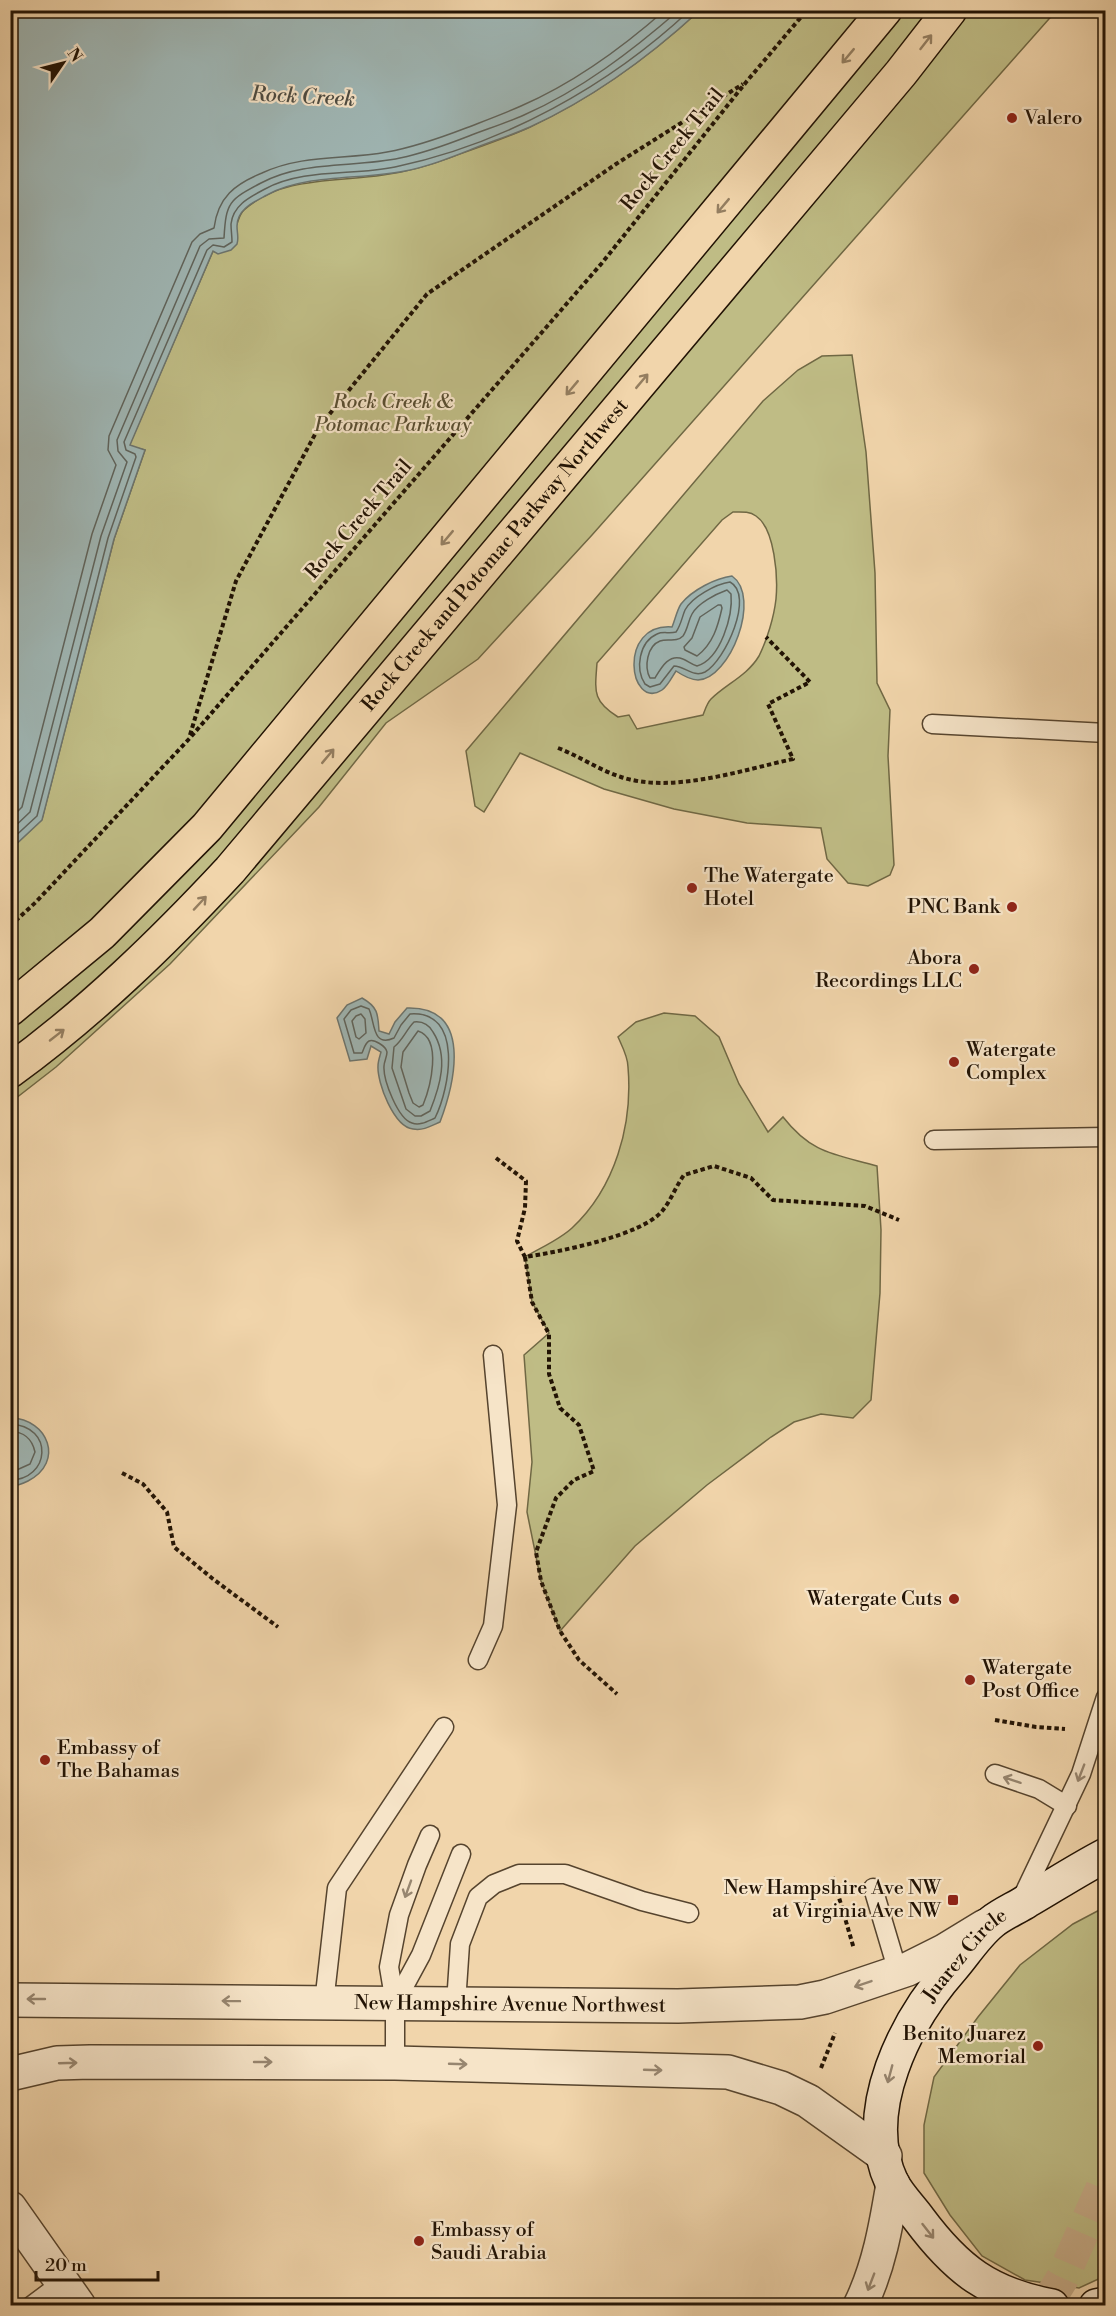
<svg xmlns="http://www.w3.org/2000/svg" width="1116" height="2316" font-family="'Libre Bodoni',serif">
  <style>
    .green { fill: #bfbc85; stroke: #706844; stroke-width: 1.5; fill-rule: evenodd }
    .water { fill: #9fb6b4; stroke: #6d756e; stroke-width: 1.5 }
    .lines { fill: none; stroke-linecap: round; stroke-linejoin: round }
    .shore { stroke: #60645c; stroke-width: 1.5 }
    .motorway-tunnel { stroke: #c8ae8a; stroke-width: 33; stroke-dasharray: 33 16; stroke-linecap: butt }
    .service-casing { stroke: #56442e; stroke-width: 21 }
    .minor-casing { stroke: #56442e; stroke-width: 36 }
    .tertiary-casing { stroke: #56442e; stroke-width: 36 }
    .secondary-casing { stroke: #221304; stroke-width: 36 }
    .primary-casing { stroke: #221304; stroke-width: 36 }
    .path { stroke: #221304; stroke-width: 4; stroke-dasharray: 4.5 3; stroke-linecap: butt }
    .service { stroke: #f6e4c8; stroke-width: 18 }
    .minor { stroke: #f6e4c8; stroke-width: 33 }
    .tertiary { stroke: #f6e4c8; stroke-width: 33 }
    .secondary { stroke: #f6e4c8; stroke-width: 33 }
    .primary { stroke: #f1d5ab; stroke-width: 33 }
    .oneway { stroke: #947e60 }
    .oneway2 { stroke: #978670 }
    .poi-dot { fill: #8f2418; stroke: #f6e4c8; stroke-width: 2 }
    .labels { text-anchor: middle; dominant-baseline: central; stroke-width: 4.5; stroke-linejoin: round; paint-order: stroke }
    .poi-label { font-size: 20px; fill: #221304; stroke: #f6e4c8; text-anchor: start }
    .street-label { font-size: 20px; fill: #221304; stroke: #f6e4c8 }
    .park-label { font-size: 20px; font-style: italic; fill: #594e31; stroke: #f6e4c8 }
    .water-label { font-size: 21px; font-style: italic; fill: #4e4c42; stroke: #f6e4c8 }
  </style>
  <rect width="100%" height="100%" fill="#f1d5ab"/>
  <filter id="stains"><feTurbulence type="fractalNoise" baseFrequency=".00333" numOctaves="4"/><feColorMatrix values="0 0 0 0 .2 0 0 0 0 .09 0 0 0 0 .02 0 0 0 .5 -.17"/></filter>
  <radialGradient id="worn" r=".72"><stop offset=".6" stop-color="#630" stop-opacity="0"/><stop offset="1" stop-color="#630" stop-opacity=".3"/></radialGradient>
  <g class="green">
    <path d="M699,11h357l-464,524 -114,124 -92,64 -67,84 -149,157 -114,103 -45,35v-253l31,-30 72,-280 31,-89 -16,-4 84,-195 5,2c6,-9 13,-18 18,-27 3,-6 3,-11 8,-16 37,-34 93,-28 139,-35 22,-3 45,-9 66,-17 27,-10 55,-19 81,-31 62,-29 119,-70 169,-116z"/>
    <path d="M852,355l14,97 9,121 2,110 13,27 -2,46 6,109 -4,10 -22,11 -20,-3 -21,-24 -6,-31 -74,-5 -73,-14 -70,-20 -84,-36 -36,59 -9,-6 -9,-55 297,-350 35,-31 24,-14zM733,512c8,0 16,-1 23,4 19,13 22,61 20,83 -2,18 -9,41 -17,57 -12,20 -33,28 -48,43 -4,4 -6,11 -8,16l-66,14 -8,-14 -11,2c-26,-16 -23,-26 -21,-54l125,-143z"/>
    <path d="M664,1013l31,3 24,21 20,47 29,48 15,-15c29,37 51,37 94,49l4,64 -1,63 -9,107 -18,18 -32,-4 -27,8 -23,15 -64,48 -72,61 -75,85 -19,-50 -14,-69 5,-50 -8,-107 25,-22 -17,-31 -7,-45c15,-9 34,-17 47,-29 43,-40 61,-103 56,-161 0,-10 -6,-21 -10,-30l18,-15z"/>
    <path d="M1105,1907v369l-26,12 -54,-8 -43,-24 -32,-41 -26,-42v-48l10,-48 44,-60 42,-52 53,-41z"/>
  </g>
  <g class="water">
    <path d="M11,10l688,1c-49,45 -108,88 -169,116 -18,8 -37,14 -55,21 -23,9 -45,18 -70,23 -42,9 -102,3 -138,24 -13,7 -30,14 -30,31 0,7 2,12 0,18l-6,6 -13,4 -5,-3 -83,194 15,5 -31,89 -72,281 -31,29z"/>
    <path d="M732,576c30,21 -2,103 -34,104 -8,0 -16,-5 -22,-9 -4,6 -8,15 -14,19 -33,21 -45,-67 10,-63 3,-7 5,-17 9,-23 11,-14 35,-26 51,-28z"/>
    <path d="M362,998c16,9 16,16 17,33l10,3 6,-12 12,-14c66,-2 48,74 33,114 -9,4 -17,9 -27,7 -19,-2 -36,-46 -35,-63 0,-5 2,-10 3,-14l-10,-6 -4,13 -17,2 -13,-43 10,-13z"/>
    <path d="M11,1418c37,1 54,44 17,63 -6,3 -11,5 -17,5z"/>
  </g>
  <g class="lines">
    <g class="shore">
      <path d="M730,582c25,13 -5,79 -25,90 -12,6 -20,-6 -31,-6l-14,18 -10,3 -5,-3c-10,-15 -6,-42 12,-50 6,-3 12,0 19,-2 5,-7 6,-15 9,-22 7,-13 31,-26 45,-28z"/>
      <path d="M727,590l4,4c2,21 -10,65 -34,72 -6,-2 -9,-5 -14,-7 -14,-6 -22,9 -28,19h-5c-6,-11 -3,-32 10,-37 8,-3 16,2 23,-5 5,-7 5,-15 9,-22 6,-11 24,-20 35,-24z"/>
      <path d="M718,605h3l1,3c-4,18 -9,36 -25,48l-12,-6 -1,-3 8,-9 8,-21z"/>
      <path d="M10,819l12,-12 70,-273 24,-69 -8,-15 1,-14 83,-194 8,-8 14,-6c4,-31 21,-44 48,-55 41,-19 82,-13 125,-21 28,-5 53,-14 79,-24 18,-7 37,-14 55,-22 53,-23 101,-58 144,-96"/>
      <path d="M10,831l20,-19 71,-276 26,-74 -9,-11 -1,-11 83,-194 9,-7 15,-1c2,-36 5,-38 37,-55 42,-23 93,-15 139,-25 24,-5 46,-13 69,-22 18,-7 37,-13 55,-21 57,-25 108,-64 155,-105"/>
      <path d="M10,841l27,-25 71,-278 28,-81 -1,-3 -9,-4 -2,-8 83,-192 6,-5 11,2 8,-5c0,-6 -1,-12 -1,-18 2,-19 19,-27 34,-35 39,-21 87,-13 130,-22 109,-23 214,-81 295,-157"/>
      <path d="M361,1006l8,3c6,13 3,39 25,29l7,-13 9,-11c54,-4 40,74 25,104 -7,3 -15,8 -23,5 -14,-4 -29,-43 -28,-57 0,-4 3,-9 3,-14 -1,-6 -13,-13 -18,-11 -4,2 -5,8 -7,12h-8l-10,-34 7,-9z"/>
      <path d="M361,1014l4,5 1,14 -7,6 -3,-2 -4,-16 4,-5z"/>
      <path d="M414,1022c9,-1 15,3 19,10 16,25 7,54 -3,79l-9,5h-6l-9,-7 -14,-41 2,-21c9,-7 12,-17 20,-25z"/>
      <path d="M418,1031c25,8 12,57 5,74l-4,2 -6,-4 -4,-10 -8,-26 2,-15z"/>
      <path d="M10,1424c45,2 40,56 0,56"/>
      <path d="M10,1431c14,1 22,7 25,21l-5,12 -20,9"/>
    </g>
    <path class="motorway-tunnel" d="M1045,2306l17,-27 44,-100"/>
    <g class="service-casing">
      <g id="service">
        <path d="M932,724l174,9"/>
        <path d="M934,1140l172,-3"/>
        <path d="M478,1660l15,-34 14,-121 -14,-150"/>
        <path d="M995,1774l44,15 28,17"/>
        <path d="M873,1888l25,84"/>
        <path d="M1021,1900l60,-126 25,-77"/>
        <path d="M324,2003l13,-115 107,-161"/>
        <path d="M395,2003l26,-48 40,-101"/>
        <path d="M456,2003l4,-59 18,-47 16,-13 25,-10h46l77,27 47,12"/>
        <path d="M395,2063v-60l-6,-36 10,-52 18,-50 13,-30"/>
        <path d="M31,2306l32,-24"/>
      </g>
    </g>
    <g class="minor-casing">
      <g id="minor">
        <path id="s1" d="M10,2000l668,6 122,-4 25,-5 83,-28 36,-18 41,-25"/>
        <path d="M10,2074l47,-11 33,-1 305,1 333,9 53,16 27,13 77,55"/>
        <path d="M10,2208l69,98"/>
      </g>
    </g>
    <g class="tertiary-casing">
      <path id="tertiary" d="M860,2306c19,-39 26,-80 33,-122"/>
    </g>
    <g class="secondary-casing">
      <g id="secondary">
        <path id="s2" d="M1052,2306c-63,-12 -95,-36 -133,-87 -8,-11 -20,-23 -27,-36 -34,-72 14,-163 61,-216 12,-14 24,-33 39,-45 10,-8 24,-14 35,-21 26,-15 52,-32 79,-46"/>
        <path d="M1096,2306l10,-2"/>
      </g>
    </g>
    <g class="primary-casing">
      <g id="primary">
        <path d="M10,1009l92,-76 105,-106 678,-817"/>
        <path id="s3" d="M10,1071c81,-59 152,-128 220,-201l671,-797 49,-63"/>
      </g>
    </g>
    <g class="path">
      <path d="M190,735l46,-154 83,-154 108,-133 189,-130 127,-80"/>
      <path d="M558,748c21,8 41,22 63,29 51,17 121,-7 172,-18l-25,-55 42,-22 -44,-45"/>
      <path d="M10,926l26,-24 153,-163 413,-476 145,-182 60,-71"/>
      <path d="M496,1158l30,23 -1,27 -8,33 8,16c32,-5 118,-21 138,-47 8,-10 13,-24 21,-35l30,-9 37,12 22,22 92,6 34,14"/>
      <path d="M525,1257l7,45 17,32v40l11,34 19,17 15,46 -20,9 -18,18 -20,54 5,29 19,50 19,29 38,34"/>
      <path d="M122,1473l21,11 24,28 7,35 39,32 65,48"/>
      <path d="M995,1720l41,7 29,2"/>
      <path d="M833,1877l21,72"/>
      <path d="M821,2068l14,-35"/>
    </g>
    <use href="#service" class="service"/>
    <use href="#minor" class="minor"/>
    <use href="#tertiary" class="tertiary"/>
    <use href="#secondary" class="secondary"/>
    <use href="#primary" class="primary"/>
  </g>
  <defs><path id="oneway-shaft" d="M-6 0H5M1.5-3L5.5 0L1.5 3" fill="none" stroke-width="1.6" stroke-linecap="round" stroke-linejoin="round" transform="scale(1.5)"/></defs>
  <g class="oneway">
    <use href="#oneway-shaft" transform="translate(926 42) rotate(-52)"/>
    <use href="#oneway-shaft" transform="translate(848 56) rotate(130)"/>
    <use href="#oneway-shaft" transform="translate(723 206) rotate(130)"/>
    <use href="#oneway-shaft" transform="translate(642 381) rotate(-50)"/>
    <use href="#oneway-shaft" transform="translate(572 388) rotate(130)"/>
    <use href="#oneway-shaft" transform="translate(447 538) rotate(130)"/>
    <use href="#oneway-shaft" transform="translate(328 756) rotate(-50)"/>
    <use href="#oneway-shaft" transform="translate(200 903) rotate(-47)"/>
    <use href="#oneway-shaft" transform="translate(57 1035) rotate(-38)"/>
  </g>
  <g class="oneway2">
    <use href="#oneway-shaft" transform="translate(1081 1773) rotate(111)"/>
    <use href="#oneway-shaft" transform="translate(1012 1780) rotate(-162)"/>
    <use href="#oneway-shaft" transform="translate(408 1889) rotate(110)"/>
    <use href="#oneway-shaft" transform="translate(863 1984) rotate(161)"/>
    <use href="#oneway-shaft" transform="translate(36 1999) rotate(-180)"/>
    <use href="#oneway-shaft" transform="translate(231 2001) rotate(-179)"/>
    <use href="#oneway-shaft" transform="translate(263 2062)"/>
    <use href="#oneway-shaft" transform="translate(68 2063) rotate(-2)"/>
    <use href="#oneway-shaft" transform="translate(458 2064) rotate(2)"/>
    <use href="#oneway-shaft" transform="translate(653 2070) rotate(2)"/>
    <use href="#oneway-shaft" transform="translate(890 2074) rotate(105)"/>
    <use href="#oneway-shaft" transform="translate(928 2231) rotate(52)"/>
    <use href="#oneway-shaft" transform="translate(871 2282) rotate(111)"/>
  </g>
  <g class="poi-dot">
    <circle cx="1012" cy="118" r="6"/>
    <circle cx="692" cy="888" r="6"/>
    <circle cx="1012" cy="907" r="6"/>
    <circle cx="974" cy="969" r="6"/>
    <circle cx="954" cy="1062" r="6"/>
    <circle cx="954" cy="1599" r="6"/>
    <circle cx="970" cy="1680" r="6"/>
    <circle cx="45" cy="1760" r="6"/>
    <rect x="947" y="1894" width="12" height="12" rx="3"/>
    <circle cx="1038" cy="2046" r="6"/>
    <circle cx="419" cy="2241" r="6"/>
  </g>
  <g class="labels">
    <g class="poi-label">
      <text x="1024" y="118">Valero</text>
      <text x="704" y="876">The Watergate<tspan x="704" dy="23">Hotel</tspan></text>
      <text x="1000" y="907" text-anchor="end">PNC Bank</text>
      <text x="962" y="958" text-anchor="end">Abora<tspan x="962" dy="23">Recordings LLC</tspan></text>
      <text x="966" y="1050">Watergate<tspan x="966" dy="23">Complex</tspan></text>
      <text x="942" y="1599" text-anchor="end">Watergate Cuts</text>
      <text x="982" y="1668">Watergate<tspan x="982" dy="23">Post Office</tspan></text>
      <text x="57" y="1748">Embassy of<tspan x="57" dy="23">The Bahamas</tspan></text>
      <text x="941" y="1888" text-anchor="end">New Hampshire Ave NW<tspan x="941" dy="23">at Virginia Ave NW</tspan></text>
      <text x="1026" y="2034" text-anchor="end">Benito Juarez<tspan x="1026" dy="23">Memorial</tspan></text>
      <text x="431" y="2230">Embassy of<tspan x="431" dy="23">Saudi Arabia</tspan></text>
    </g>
    <g class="street-label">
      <text transform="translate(673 150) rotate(-51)">Rock Creek Trail</text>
      <text transform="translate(359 520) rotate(-49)">Rock Creek Trail</text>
      <text stroke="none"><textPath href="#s3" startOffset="710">Rock Creek and Potomac Parkway Northwest</textPath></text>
      <text stroke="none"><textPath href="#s2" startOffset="462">Juarez Circle</textPath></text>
      <text stroke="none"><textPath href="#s1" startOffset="500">New Hampshire Avenue Northwest</textPath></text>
    </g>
    <g class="park-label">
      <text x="393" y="402">Rock Creek &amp;<tspan x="393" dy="23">Potomac Parkway</tspan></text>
    </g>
    <g class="water-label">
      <text transform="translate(303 97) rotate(3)">Rock Creek</text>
    </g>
  </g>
  <rect width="1116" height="2316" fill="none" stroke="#f1d5ab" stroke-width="36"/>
  <rect x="12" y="12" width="1092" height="2292" fill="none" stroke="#221304" stroke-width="3"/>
  <rect x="18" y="18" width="1080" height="2280" fill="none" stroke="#221304" stroke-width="1.5"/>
  <g transform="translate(63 63) rotate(55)" stroke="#f6e4c8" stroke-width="4.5" paint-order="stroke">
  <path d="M0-4.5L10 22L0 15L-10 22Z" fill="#221304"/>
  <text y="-9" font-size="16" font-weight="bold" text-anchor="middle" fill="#221304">N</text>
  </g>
  <path d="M36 2271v9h122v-9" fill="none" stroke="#221304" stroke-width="3"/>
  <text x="45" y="2271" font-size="18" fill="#221304" stroke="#f6e4c8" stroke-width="4.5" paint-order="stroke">20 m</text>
  <rect width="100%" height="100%" filter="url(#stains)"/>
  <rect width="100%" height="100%" fill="url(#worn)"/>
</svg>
